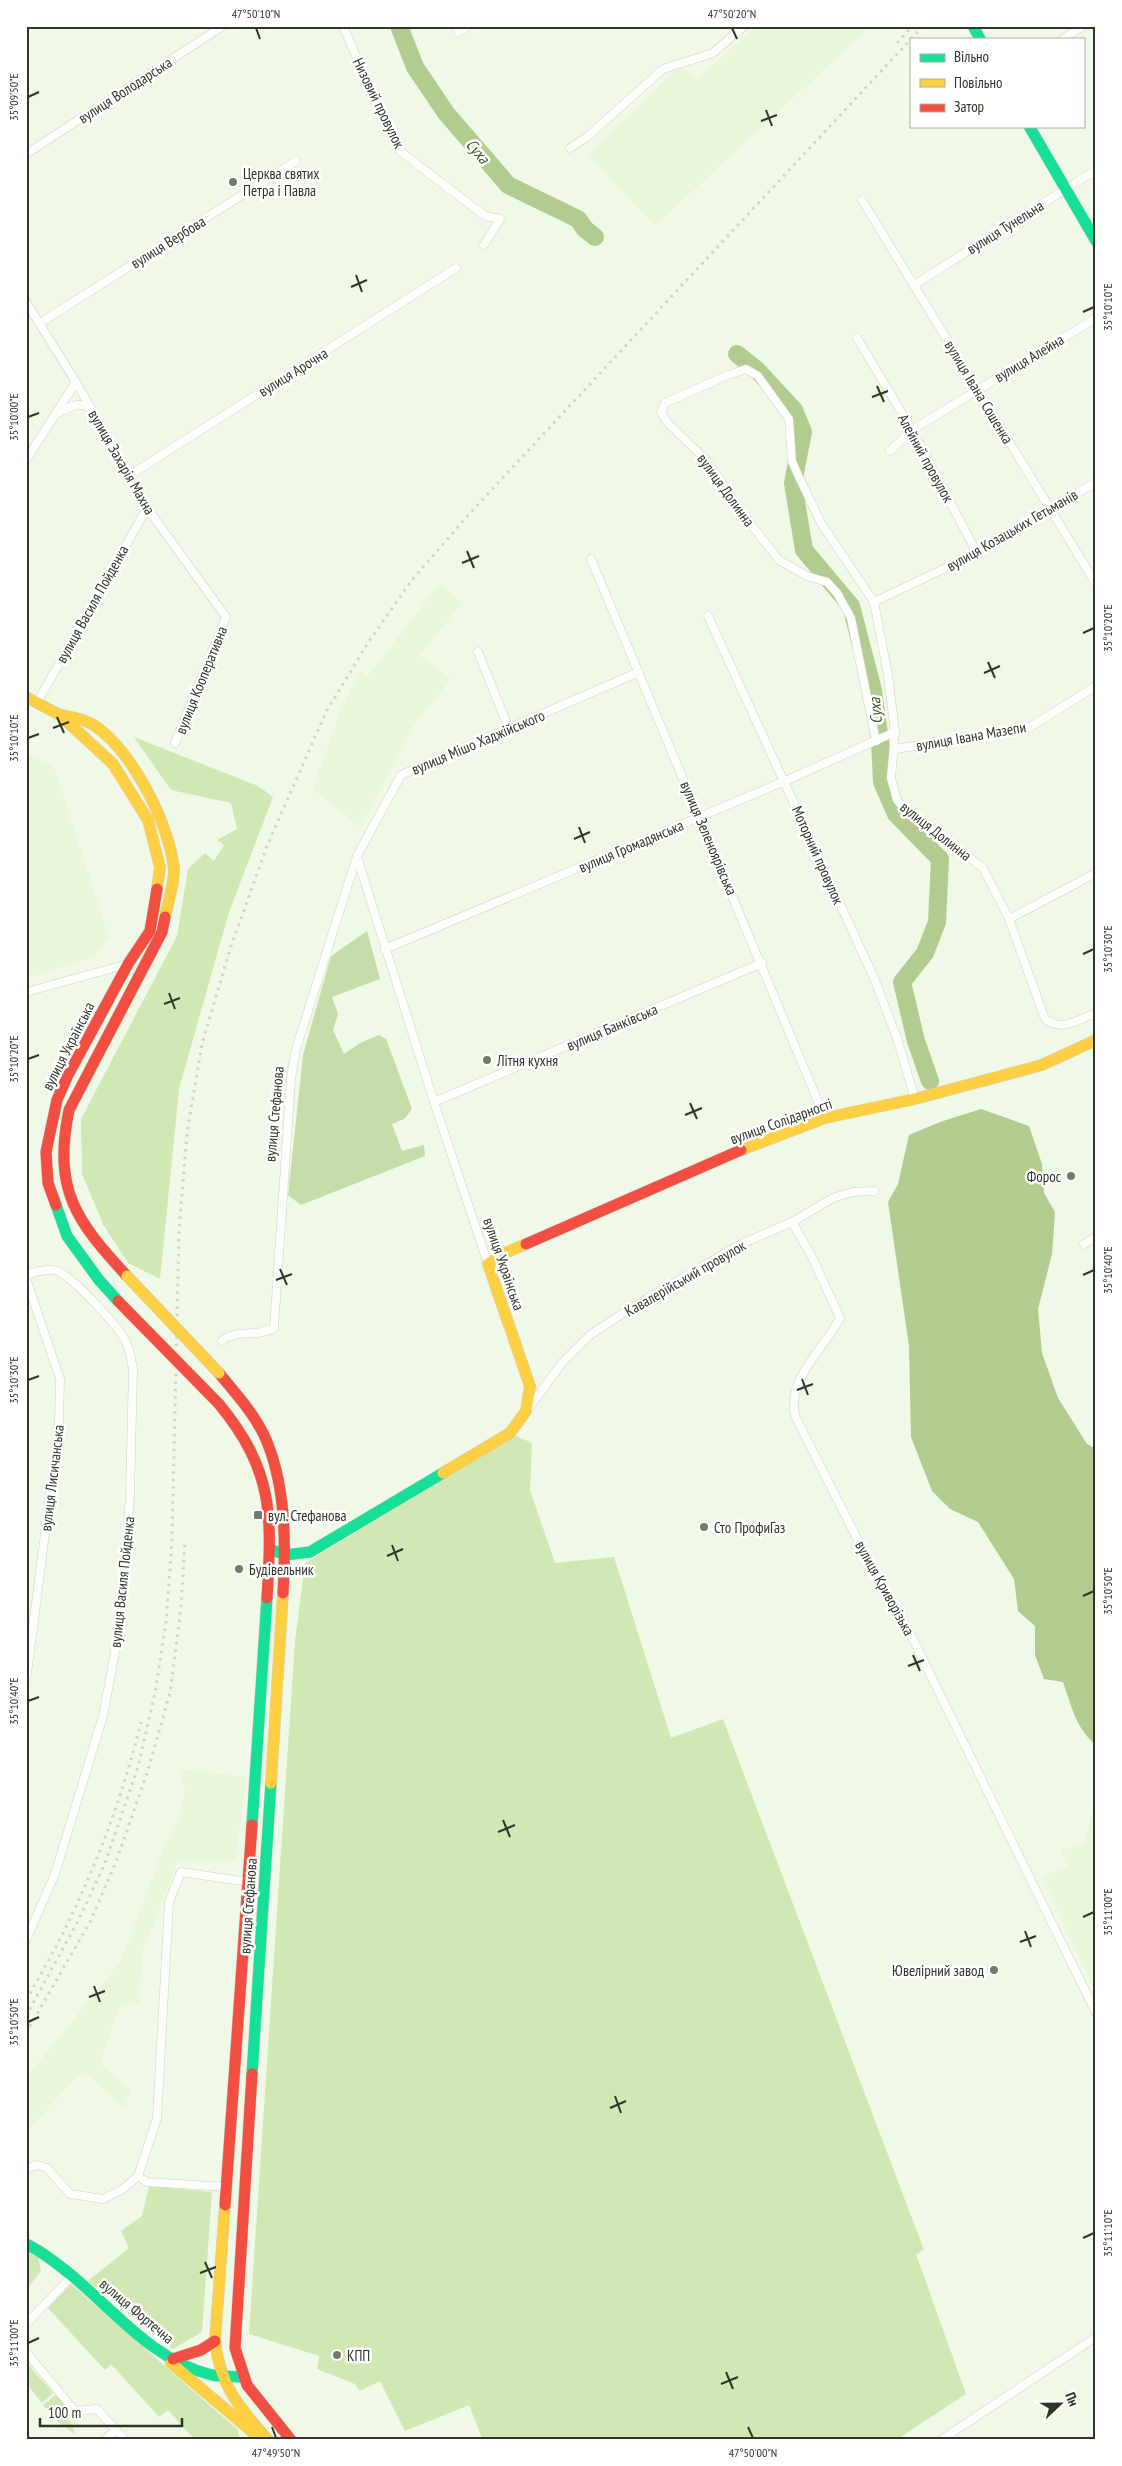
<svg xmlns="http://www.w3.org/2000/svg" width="1122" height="2466" font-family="'PT Sans Narrow',sans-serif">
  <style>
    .built { fill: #e9f6da }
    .green { fill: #d1e8b4 }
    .forest { fill: #c6dda9 }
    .water { fill: #b2cc8f }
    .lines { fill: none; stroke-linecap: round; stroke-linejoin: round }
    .river { stroke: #b2cc8f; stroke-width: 18 }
    .street-casing { stroke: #ced4c7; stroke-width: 9 }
    .fast-casing { stroke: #ced4c7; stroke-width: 12 }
    .slow-casing { stroke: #ced4c7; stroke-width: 12 }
    .jam-casing { stroke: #ced4c7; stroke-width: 12 }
    .street { stroke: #fdfefb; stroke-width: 8 }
    .fast { stroke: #16e098; stroke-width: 11 }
    .slow { stroke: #ffcf43; stroke-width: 11 }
    .jam { stroke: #f24e42; stroke-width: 11 }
    .rail { stroke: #d1d3cf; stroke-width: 3; stroke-dasharray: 2.5 5; stroke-linecap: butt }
    .slow-bridge-casing { stroke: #ced4c7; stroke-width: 12; stroke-linecap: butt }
    .jam-bridge-casing { stroke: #ced4c7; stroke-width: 12; stroke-linecap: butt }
    .slow-bridge { stroke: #ffcf43; stroke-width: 11 }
    .jam-bridge { stroke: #f24e42; stroke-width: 11 }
    .ticks { fill: none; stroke: #303529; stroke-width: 2 }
    .poi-dot { fill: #73796c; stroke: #fff; stroke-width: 2 }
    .labels { text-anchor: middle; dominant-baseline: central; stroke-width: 5; stroke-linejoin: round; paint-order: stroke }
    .street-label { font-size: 15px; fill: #303529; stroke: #fff }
    .poi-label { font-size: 15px; fill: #303529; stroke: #fff; text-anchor: start }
    .water-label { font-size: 16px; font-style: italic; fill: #41571f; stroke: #fff }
    .neatline { fill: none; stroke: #303529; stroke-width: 2 }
    .ticks-label { font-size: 12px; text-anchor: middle; fill: #303529 }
  </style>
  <rect width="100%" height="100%" fill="#f0f8e7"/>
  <g class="built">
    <path d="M757,26h114l-216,200 -67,-71 91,-89 18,13z"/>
    <path d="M440,583l22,20 -42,52 31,24 -37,46 -54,102 -47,-38 27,-77 21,-41 7,5z"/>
    <path d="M26,754l27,11 56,172 -15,20 -68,22z"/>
    <path d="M180,1769l67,8 -12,84h-57l-36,91 -3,51 -19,2 -20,58 32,29 -9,15 -40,-36 -57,60v-53l95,-117 45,-119 16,-32 3,-22z"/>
    <path d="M1096,1797v189h-3l-51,-109 26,-11 -7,-15 24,-7z"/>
  </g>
  <g class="green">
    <path d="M134,737l124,49 15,11 -44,115 -50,177 -19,190 -32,-16 -24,-37 -22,-52 -1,-55 96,-183 11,-67 17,-16 9,8 10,-16 -7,-5 20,-11 -6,-26 -60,-13z"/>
    <path d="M516,1436l16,7 -2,47 25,73 59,-6 57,181 52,-19 201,531 -8,4 50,140 -70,46h-413l-14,-35 -64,26 -25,-50 -20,10 -5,-7 -38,-15 2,-13 -70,-22 46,-693 10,-78z"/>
    <path d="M149,2186l63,6 -10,140 -29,17 -85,-68 41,-33 -8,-17 21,-15z"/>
    <path d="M26,2250l12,6 3,15 -11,14 -4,1z"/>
    <path d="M71,2284l167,146 1,6 -2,4h-42l-27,-30 -9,7 -48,-53 -6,6 -57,-62z"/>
    <path d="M26,2362l27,31 -11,10 -16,-20z"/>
    <path d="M59,2392l16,42 -12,-8 -20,-21z"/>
  </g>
  <path class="forest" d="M367,931l13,48 -48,18 6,17 -5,16 11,24 16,-11 19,-8 7,4 26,70 -8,10 -12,5 10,27 22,-6 1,11 -124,49 -13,-10 15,-140 28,-99z"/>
  <path class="water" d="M981,1109l48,17 13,38 2,29 11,19 -3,42 -14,55 4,44 16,45 29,46 9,5v296c-21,-18 -24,-38 -33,-63l-19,-3 -9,-24v-29l-17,-15 -4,-32 -36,-57 -28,-13 -18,-18 -21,-54 -2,-91 -21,-144 10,-18 11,-49 31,-13z"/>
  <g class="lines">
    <g class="river">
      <path d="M399,26l16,41 31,46 62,72 70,34 7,10 10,8"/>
      <path d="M737,354l20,16 37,40 9,22 -10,51 11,67 47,56 22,84 7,51 2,41 14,32 44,45 -3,63 -12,31 -23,29 14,59 14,40"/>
    </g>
    <g class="street-casing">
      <g id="street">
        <path d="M343,26l37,85 21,41 84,64 15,3 -16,26"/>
        <path d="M458,32l10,-6"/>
        <path d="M1063,39l20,-13"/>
        <path d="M570,148l17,-11 76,-68 50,-16 31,-27"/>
        <path d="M26,154l197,-128"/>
        <path d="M862,200l234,384"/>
        <path d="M914,285l182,-115"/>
        <path d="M26,302l50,80 71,126 79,109 -51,126"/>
        <path d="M40,323l256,-162"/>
        <path d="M857,338l55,92 65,123"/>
        <path d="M59,413c11,-7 20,-12 32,-5"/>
        <path d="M890,451l22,-21 184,-112"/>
        <path d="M26,460l50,-78"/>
        <path d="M130,475l326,-207"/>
        <path d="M591,559l234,559"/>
        <path d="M874,602l103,-49 119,-71"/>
        <path d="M708,616l166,362 23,60 18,61"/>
        <path d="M478,652l31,77"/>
        <path d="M38,701l109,-193"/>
        <path d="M876,741l-25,-123 -14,-25 -10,-11 -20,-6 -28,-16 -37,-47 -34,-51 -41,-40 -6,-10 4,-9 63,-28 18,-6 12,7 31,43 3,42 6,14 23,48 53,79 14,73 7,57 -4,46 6,22 6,7 80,61 26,51 36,100c18,13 32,1 51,-6"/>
        <path d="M895,749l132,-20 69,-43"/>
        <path d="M357,857l77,245 54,162"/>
        <path d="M1009,919l87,-46"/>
        <path d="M385,949l400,-168 110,-49"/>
        <path d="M26,992l102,-28"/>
        <path d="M434,1102l328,-139"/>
        <path d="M792,1222l20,35 28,61c-16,31 -53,60 -45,98l71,140 43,75 187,382"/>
        <path d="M1084,1244l12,-7"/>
        <path d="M26,1275c9,-3 21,-7 31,-4 16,6 59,53 68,69 5,9 6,19 8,29l-3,126 -9,125 -18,96 -48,158 -29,66"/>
        <path d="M26,1278l34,101 -1,45 -33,258"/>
        <path d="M222,1341c15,-13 36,-3 52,-13l17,-250 5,-29 61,-193 44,-81 238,-103"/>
        <path d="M528,1409l34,-46 28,-28 41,-27 110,-64 51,-22 41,-24 19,-6 22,-1"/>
        <path d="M26,2169l11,-4 10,3 23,26 33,5 20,-10 15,-13 19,-58 12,-216 12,-30 67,10"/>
        <path d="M138,2176l9,6 80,5"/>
        <path d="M26,2324l47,-49"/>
        <path d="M26,2352l49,59 22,-2 19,21"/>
        <path d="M104,2440l12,-10 9,10"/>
        <path d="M941,2440l155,-103"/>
      </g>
    </g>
    <g class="fast-casing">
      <g id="fast">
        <path d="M973,26l7,13"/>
        <path d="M1029,126l67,115"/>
        <path d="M56,1205l11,31 32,44 19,21"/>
        <path d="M270,1549l15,6 25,-3 133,-79"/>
        <path d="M252,1825l15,-227"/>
        <path d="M252,2074l19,-291"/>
        <path d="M26,2244c16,7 30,19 44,30 45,37 83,87 142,101 10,2 21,1 31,2"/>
      </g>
    </g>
    <g class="slow-casing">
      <g id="slow">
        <path d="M26,697l34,18 53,49 35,56 12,47 -3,22"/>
        <path d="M62,715c9,2 22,4 30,9 39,24 77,99 82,144 1,14 -6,34 -9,49"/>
        <path d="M741,1150l84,-32 90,-19 127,-34 54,-25"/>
        <path d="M443,1473l67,-40 16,-22 4,-25 -42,-122 17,-11 21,-9"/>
        <path d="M271,1783l12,-190"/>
        <path d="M225,2205l-10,136c5,45 24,66 53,99"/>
        <path d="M171,2363l91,77"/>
      </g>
    </g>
    <g class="jam-casing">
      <g id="jam">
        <path d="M56,1205l-8,-22 -2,-31 11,-52 10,-23 61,-113 22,-33 7,-42"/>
        <path d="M526,1244l215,-94"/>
        <path d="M127,1276c-52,-56 -74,-87 -58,-166l93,-178 3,-15"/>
        <path d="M219,1373c16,20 34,39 45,62 22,48 22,107 19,158"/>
        <path d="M219,1404c55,67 53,111 48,194"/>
        <path d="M252,2074l-17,274 12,37 44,55"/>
        <path d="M225,2205l27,-380"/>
        <path d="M173,2359l28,-9 14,-9"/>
      </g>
    </g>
    <use href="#street" class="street"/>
    <use href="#fast" class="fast"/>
    <use href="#slow" class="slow"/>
    <use href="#jam" class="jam"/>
    <g class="rail">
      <path d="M911,39l12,-13"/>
      <path d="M897,43l15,-17"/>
      <path d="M26,2000c52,-87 91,-180 115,-278"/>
      <path d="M26,2016l53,-97 26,-56 33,-96 17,-74 11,-71 6,-81 7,-309 8,-99 15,-89 28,-95 37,-103 59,-134 40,-66 45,-65 60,-69 440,-473"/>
      <path d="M26,2033l64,-111 26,-60 31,-89 23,-80 11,-85 4,-68"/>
    </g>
    <g class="slow-bridge-casing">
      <path id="slow-bridge" d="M127,1276l92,97"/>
    </g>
    <g class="jam-bridge-casing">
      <path id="jam-bridge" d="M118,1301l101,103"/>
    </g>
    <use href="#slow-bridge" class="slow-bridge"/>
    <use href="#jam-bridge" class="jam-bridge"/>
  </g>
  <path class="ticks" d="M256,28l4,11M732,28l5,11M28,97l11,-5M766,110l6,16M761,121l16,-6M356,275l6,17M351,287l16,-7M1083,312l11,-5M877,386l7,16M872,397l16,-6M28,417l11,-4M467,551l7,17M462,563l17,-7M1083,633l11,-5M988,662l7,16M984,673l16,-7M57,717l7,16M53,728l16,-6M28,738l11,-4M579,827l6,16M574,839l16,-7M1083,954l11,-5M169,993l6,16M164,1004l16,-6M28,1059l11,-4M690,1103l7,16M685,1115l17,-7M280,1269l7,16M1083,1275l11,-5M276,1280l16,-6M802,1379l6,16M28,1380l11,-4M797,1390l16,-6M392,1545l6,16M387,1556l16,-7M1083,1596l11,-5M913,1655l7,16M908,1666l16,-6M28,1701l11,-4M503,1820l7,17M498,1832l17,-7M1083,1917l11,-5M1025,1931l6,16M1020,1942l16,-6M94,1986l6,16M89,1997l16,-6M28,2022l11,-5M615,2096l6,17M610,2108l16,-7M1083,2238l11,-5M205,2262l7,16M200,2273l16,-6M28,2343l11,-5M726,2372l7,17M721,2384l17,-7M272,2427l4,11M748,2427l5,11"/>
  <g class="poi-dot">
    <circle cx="233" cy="182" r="5"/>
    <circle cx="487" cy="1060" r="5"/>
    <circle cx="1071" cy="1176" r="5"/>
    <rect x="253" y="1510" width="10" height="10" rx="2.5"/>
    <circle cx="704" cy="1527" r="5"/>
    <circle cx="239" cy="1569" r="5"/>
    <circle cx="994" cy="1970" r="5"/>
    <circle cx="337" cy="2355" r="5"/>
  </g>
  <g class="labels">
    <g class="street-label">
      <text transform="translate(125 90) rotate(-33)">вулиця Володарська</text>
      <text transform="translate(379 103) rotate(64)">Низовий провулок</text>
      <text transform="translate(1005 227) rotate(-32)">вулиця Тунельна</text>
      <text transform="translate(168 242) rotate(-32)">вулиця Вербова</text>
      <text transform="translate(1029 358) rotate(-31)">вулиця Алейна</text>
      <text transform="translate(293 372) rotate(-32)">вулиця Арочна</text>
      <text transform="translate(979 392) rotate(59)">вулиця Івана Сошенка</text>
      <text transform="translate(926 458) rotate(61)">Алейний провулок</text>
      <text transform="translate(122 462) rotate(60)">вулиця Захарія Махна</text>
      <text transform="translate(726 490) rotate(54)">вулиця Долинна</text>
      <text transform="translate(1012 530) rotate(-30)">вулиця Козацьких Гетьманів</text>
      <text transform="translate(92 604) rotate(-61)">вулиця Василя Пойденка</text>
      <text transform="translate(201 680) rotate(-68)">вулиця Кооперативна</text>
      <text transform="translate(971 736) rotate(-10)">вулиця Івана Мазепи</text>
      <text transform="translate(478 742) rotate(-23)">вулиця Мішо Хаджійського</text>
      <text transform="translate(936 831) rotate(38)">вулиця Долинна</text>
      <text transform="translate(709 838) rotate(67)">вулиця Зеленоярівська</text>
      <text transform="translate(631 846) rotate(-23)">вулиця Громадянська</text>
      <text transform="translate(818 855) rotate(66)">Моторний провулок</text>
      <text transform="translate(612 1027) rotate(-23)">вулиця Банківська</text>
      <text transform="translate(68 1046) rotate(-63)">вулиця Українська</text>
      <text transform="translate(274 1114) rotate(-85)">вулиця Стефанова</text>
      <text transform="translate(781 1121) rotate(-20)">вулиця Солідарності</text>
      <text transform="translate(504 1264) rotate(71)">вулиця Українська</text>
      <text transform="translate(685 1278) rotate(-30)">Кавалерійський провулок</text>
      <text transform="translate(52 1478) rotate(-83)">вулиця Лисичанська</text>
      <text transform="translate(122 1582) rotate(-84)">вулиця Василя Пойденка</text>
      <text transform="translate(885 1588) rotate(61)">вулиця Криворізька</text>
      <text transform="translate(248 1906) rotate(-86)">вулиця Стефанова</text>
      <text transform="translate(137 2311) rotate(40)">вулиця Фортечна</text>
    </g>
    <g class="poi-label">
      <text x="243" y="173">Церква святих<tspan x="243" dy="17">Петра і Павла</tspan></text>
      <text x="497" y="1060">Літня кухня</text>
      <text x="1061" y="1176" text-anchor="end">Форос</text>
      <text x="268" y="1515">вул. Стефанова</text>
      <text x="714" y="1527">Сто ПрофиГаз</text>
      <text x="249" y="1569">Будівельник</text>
      <text x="984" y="1970" text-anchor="end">Ювелірний завод</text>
      <text x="347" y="2355">КПП</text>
    </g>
    <g class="water-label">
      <text transform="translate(478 151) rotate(49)">Суха</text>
      <text transform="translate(875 711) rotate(-95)">Суха</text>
    </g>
  </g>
  <rect width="1122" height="2466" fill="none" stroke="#ffffff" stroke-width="55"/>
  <rect x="910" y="38" width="175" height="90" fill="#ffffff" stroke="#acaea9"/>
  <rect x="920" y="54" width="25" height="8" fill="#16e098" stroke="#acaea9"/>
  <text x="954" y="62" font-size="15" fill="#303529">Вільно</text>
  <rect x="920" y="79" width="25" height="8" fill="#ffcf43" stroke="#acaea9"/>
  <text x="954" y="88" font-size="15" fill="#303529">Повільно</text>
  <rect x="920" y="104" width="25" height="8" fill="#f24e42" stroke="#acaea9"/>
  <text x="954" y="112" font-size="15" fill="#303529">Затор</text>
  <g transform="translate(1060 2404) rotate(68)" stroke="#ffffff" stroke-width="4" paint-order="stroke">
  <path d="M0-4L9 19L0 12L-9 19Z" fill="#303529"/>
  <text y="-8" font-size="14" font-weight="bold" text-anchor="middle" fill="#303529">Пн</text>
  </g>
  <path d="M40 2418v8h142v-8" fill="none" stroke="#303529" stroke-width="2.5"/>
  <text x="48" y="2418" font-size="15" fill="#303529" stroke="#ffffff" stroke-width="4" paint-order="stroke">100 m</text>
  <rect x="28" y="28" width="1066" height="2410" class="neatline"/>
  <g class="ticks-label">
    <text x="256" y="18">47°50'10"N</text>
    <text x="732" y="18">47°50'20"N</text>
    <text transform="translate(14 97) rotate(-90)" y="4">35°09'50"E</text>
    <text transform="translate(1108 307) rotate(-90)" y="4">35°10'10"E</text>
    <text transform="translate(14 417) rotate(-90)" y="4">35°10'00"E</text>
    <text transform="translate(1108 628) rotate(-90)" y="4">35°10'20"E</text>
    <text transform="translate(14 738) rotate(-90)" y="4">35°10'10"E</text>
    <text transform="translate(1108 949) rotate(-90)" y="4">35°10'30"E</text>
    <text transform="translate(14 1059) rotate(-90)" y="4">35°10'20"E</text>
    <text transform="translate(1108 1270) rotate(-90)" y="4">35°10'40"E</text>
    <text transform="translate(14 1380) rotate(-90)" y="4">35°10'30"E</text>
    <text transform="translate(1108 1591) rotate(-90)" y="4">35°10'50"E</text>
    <text transform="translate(14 1701) rotate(-90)" y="4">35°10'40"E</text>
    <text transform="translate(1108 1912) rotate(-90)" y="4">35°11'00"E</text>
    <text transform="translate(14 2022) rotate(-90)" y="4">35°10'50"E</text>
    <text transform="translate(1108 2233) rotate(-90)" y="4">35°11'10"E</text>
    <text transform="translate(14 2343) rotate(-90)" y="4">35°11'00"E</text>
    <text x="276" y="2457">47°49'50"N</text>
    <text x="753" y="2457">47°50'00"N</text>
  </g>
</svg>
